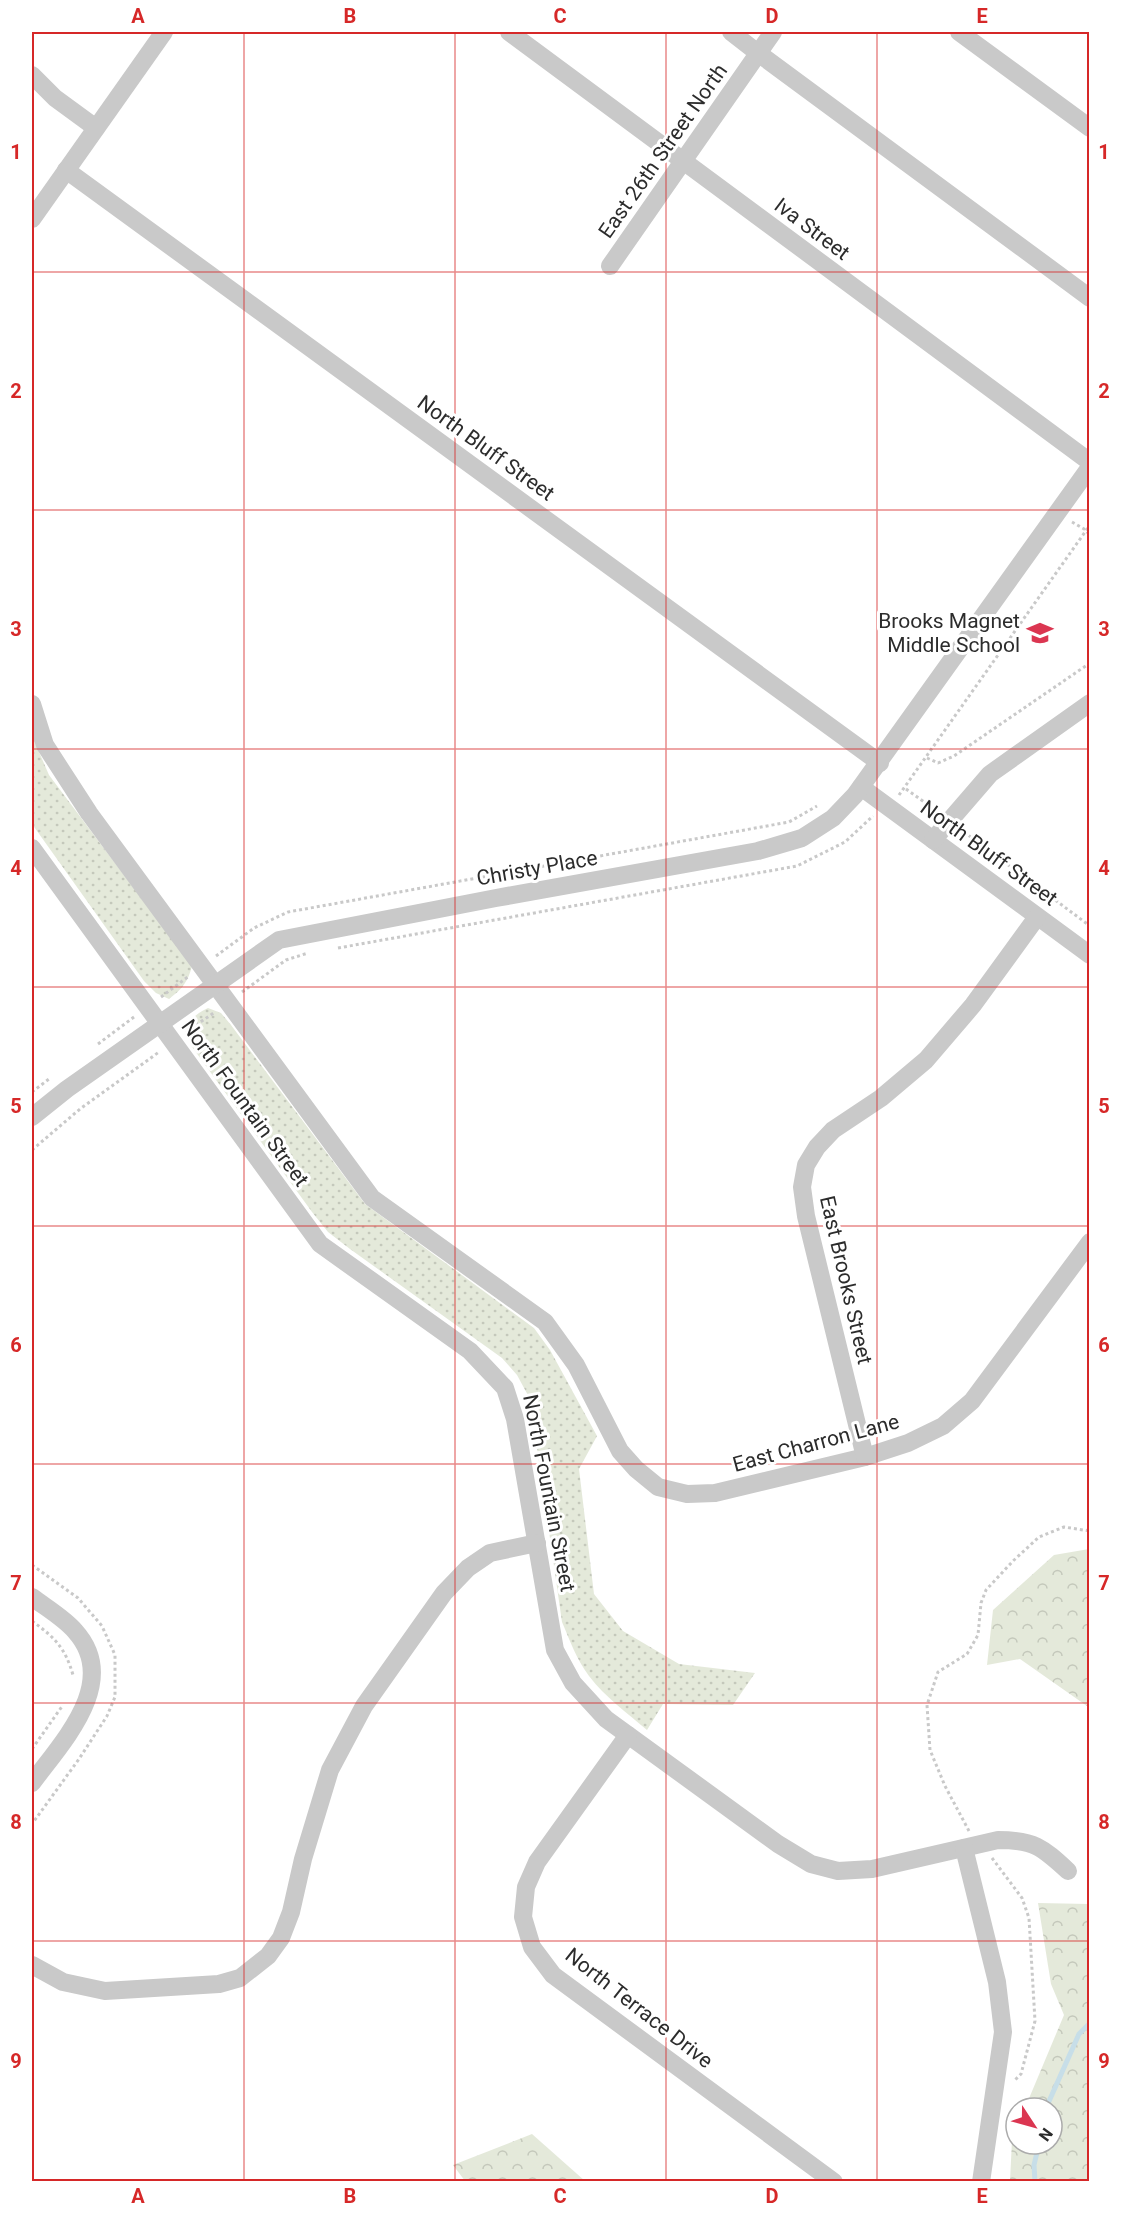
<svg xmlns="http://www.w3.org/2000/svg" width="1121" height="2213" font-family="Roboto,sans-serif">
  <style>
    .grass { fill: url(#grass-dots) }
    .forest { fill: url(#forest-crowns) }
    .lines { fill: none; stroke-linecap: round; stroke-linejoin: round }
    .stream { stroke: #c7dee8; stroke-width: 5 }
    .path { stroke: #c9c9c9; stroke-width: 3; stroke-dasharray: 3 3; stroke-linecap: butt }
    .minor { stroke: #c9c9c9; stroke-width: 18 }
    .grid { fill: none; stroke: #d62828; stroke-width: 1.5; stroke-opacity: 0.55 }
    .labels { text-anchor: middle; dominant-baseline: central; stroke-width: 6; stroke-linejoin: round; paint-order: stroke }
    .street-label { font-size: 21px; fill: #2c2c2c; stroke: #fff }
    .poi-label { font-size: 21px; fill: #2c2c2c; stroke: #fff; text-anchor: end }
    .neatline { fill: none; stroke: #d62828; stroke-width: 2 }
    .grid-label { font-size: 20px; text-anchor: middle; font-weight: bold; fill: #d62828 }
  </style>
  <defs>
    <pattern id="grass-dots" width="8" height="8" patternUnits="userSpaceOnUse" patternTransform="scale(1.5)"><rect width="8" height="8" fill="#e4e9da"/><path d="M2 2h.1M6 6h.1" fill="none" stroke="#c4c8bb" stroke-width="1.8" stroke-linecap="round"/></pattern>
    <pattern id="forest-crowns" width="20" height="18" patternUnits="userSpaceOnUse" patternTransform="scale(1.5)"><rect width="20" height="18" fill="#e4e9da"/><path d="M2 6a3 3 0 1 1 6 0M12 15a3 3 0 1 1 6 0" fill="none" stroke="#c4c8bb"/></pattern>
  </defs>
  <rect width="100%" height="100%" fill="#fff"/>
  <g class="grass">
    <path d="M32,728l7,24 10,23 143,191c-4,16 -10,23 -23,33l-13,-6 -12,-12 -112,-157z"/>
    <path d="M208,1008l13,5 10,12 134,179 169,124 16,22 47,86 -18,33 15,125 29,37 56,33 76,9 -22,32 -70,-1 -16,26c-20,-17 -42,-33 -58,-54 -12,-16 -19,-35 -27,-54l-32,-223 -13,-24 -15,-17 -152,-109 -22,-17 -16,-20 -122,-168c-2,-21 -1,-27 18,-36z"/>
  </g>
  <g class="forest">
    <path d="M1089,1549h1l-1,162 -2,-5 -67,-47 -33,6 6,-55 61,-55z"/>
    <path d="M1038,1903l51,1v277h-79l2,-41 4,-10v14h36v-36h-27l39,-93 -13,-31z"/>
    <path d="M532,2134l53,47h-120l-12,-16z"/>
  </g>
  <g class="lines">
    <g class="stream">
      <path d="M1046,2108l33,-74 11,-11"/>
      <path d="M1035,2182l-1,-17 5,-21"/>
    </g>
    <g class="path">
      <path d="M1072,522l14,8 4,6"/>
      <path d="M927,758l11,5 16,-7 136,-93"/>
      <path d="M906,789l31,22"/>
      <path d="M899,795l191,-270"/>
      <path d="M964,832l126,94"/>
      <path d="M338,948l459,-82 48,-24 28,-26"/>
      <path d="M216,956l38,-28 34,-16 501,-90 28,-16"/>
      <path d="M242,992l44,-32 22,-7"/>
      <path d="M161,997l28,-21"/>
      <path d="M186,1032l29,-20"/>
      <path d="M98,1044l36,-27"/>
      <path d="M32,1092l17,-13"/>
      <path d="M32,1150l48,-41 79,-57"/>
      <path d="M32,1565l46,33 24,28 13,29v42l-8,19 -28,43 -47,65"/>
      <path d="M32,1621c22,16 33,26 41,54"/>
      <path d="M32,1749l31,-44"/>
      <path d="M969,1831l-24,-45 -15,-36 -3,-45 11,-33 29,-18 11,-19 3,-32 5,-13 27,-29 26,-24 25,-10 26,4"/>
      <path d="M992,1858l30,40 7,20 6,103 -14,53 -7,7"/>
      <path d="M32,1938l1,1"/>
    </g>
    <g class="minor">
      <path d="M509,32l581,430"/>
      <path d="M731,32l27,21 332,245"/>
      <path d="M959,32l131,96"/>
      <path d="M32,75l23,23 41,30"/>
      <path d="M66,170l814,593"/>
      <path d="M32,219l132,-187"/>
      <path d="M610,266l163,-234"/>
      <path d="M32,704l13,41 44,68 283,385 173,124 31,43 44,86 16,18 22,18 29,7 28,-1 150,-36 43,-14 35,-17 29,-25 118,-159"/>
      <path d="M861,787l229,168"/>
      <path d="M933,840l57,-66 100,-71"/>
      <path d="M32,848l288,396 150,107 35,37 10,31 40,231 18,33 33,36 172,125 33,20 27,7 34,-2 126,-29c36,0 44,7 70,31"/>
      <path d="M32,1117l35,-28 212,-149 217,-42 262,-47 44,-13 31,-20 22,-23 235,-328"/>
      <path d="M865,1457l-59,-241 -4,-29 4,-22 11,-18 16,-17 48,-32 45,-38 47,-55 64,-88"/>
      <path d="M32,1597c13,10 32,21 43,34 46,51 -13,111 -43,152"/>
      <path d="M628,1735l-91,127 -11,25 -3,30 9,30 21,28 281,207"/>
      <path d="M964,1848l33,134 6,50 -22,150"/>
      <path d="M32,1965l31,17 42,9 114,-7 21,-6 28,-22 13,-18 10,-26 12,-53 27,-89 34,-64 80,-113 24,-25 22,-15 47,-10"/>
    </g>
  </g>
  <path class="grid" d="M244,32v2150M455,32v2150M666,32v2150M877,32v2150M32,272h1058M32,510h1058M32,749h1058M32,987h1058M32,1226h1058M32,1464h1058M32,1703h1058M32,1941h1058"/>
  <defs>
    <g id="school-bare" transform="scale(2.07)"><path d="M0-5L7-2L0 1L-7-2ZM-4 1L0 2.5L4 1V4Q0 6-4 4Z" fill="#db3651" stroke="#fff" stroke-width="2.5" paint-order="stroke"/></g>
  </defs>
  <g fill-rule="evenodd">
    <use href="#school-bare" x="1040" y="633"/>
  </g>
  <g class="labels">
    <g class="street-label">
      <text transform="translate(663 151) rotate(-55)">East 26th Street North</text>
      <text transform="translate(812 229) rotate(37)">Iva Street</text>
      <text transform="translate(486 448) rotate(36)">North Bluff Street</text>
      <text transform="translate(989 853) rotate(36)">North Bluff Street</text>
      <text transform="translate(537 868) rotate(-10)">Christy Place</text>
      <text transform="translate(245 1103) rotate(54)">North Fountain Street</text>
      <text transform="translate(846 1280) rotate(77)">East Brooks Street</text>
      <text transform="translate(816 1443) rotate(-15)">East Charron Lane</text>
      <text transform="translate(549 1493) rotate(79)">North Fountain Street</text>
      <text transform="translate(639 2008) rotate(38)">North Terrace Drive</text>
    </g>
    <g class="poi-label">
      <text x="1020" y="621">Brooks Magnet<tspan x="1020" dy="24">Middle School</tspan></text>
    </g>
  </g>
  <rect width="1121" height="2213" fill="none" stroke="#ffffff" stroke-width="66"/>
  <g transform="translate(1034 2126) rotate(126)"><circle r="28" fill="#ffffff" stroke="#ababab" stroke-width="1.5"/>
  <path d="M0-4.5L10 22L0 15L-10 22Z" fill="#db3651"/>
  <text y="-9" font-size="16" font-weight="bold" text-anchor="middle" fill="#2c2c2c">N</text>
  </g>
  <rect x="33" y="33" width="1055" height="2147" class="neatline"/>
  <g class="grid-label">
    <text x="138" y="23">A</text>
    <text x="350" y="23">B</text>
    <text x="560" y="23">C</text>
    <text x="772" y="23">D</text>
    <text x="982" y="23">E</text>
    <text x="16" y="159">1</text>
    <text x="1104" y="159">1</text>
    <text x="16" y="398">2</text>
    <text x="1104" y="398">2</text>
    <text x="16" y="636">3</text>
    <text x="1104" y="636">3</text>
    <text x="16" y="875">4</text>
    <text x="1104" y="875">4</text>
    <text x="16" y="1113">5</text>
    <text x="1104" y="1113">5</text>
    <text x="16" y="1352">6</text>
    <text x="1104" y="1352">6</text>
    <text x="16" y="1590">7</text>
    <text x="1104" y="1590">7</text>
    <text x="16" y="1829">8</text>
    <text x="1104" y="1829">8</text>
    <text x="16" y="2068">9</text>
    <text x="1104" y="2068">9</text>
    <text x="138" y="2203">A</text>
    <text x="350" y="2203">B</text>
    <text x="560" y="2203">C</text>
    <text x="772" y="2203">D</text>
    <text x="982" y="2203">E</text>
  </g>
</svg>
